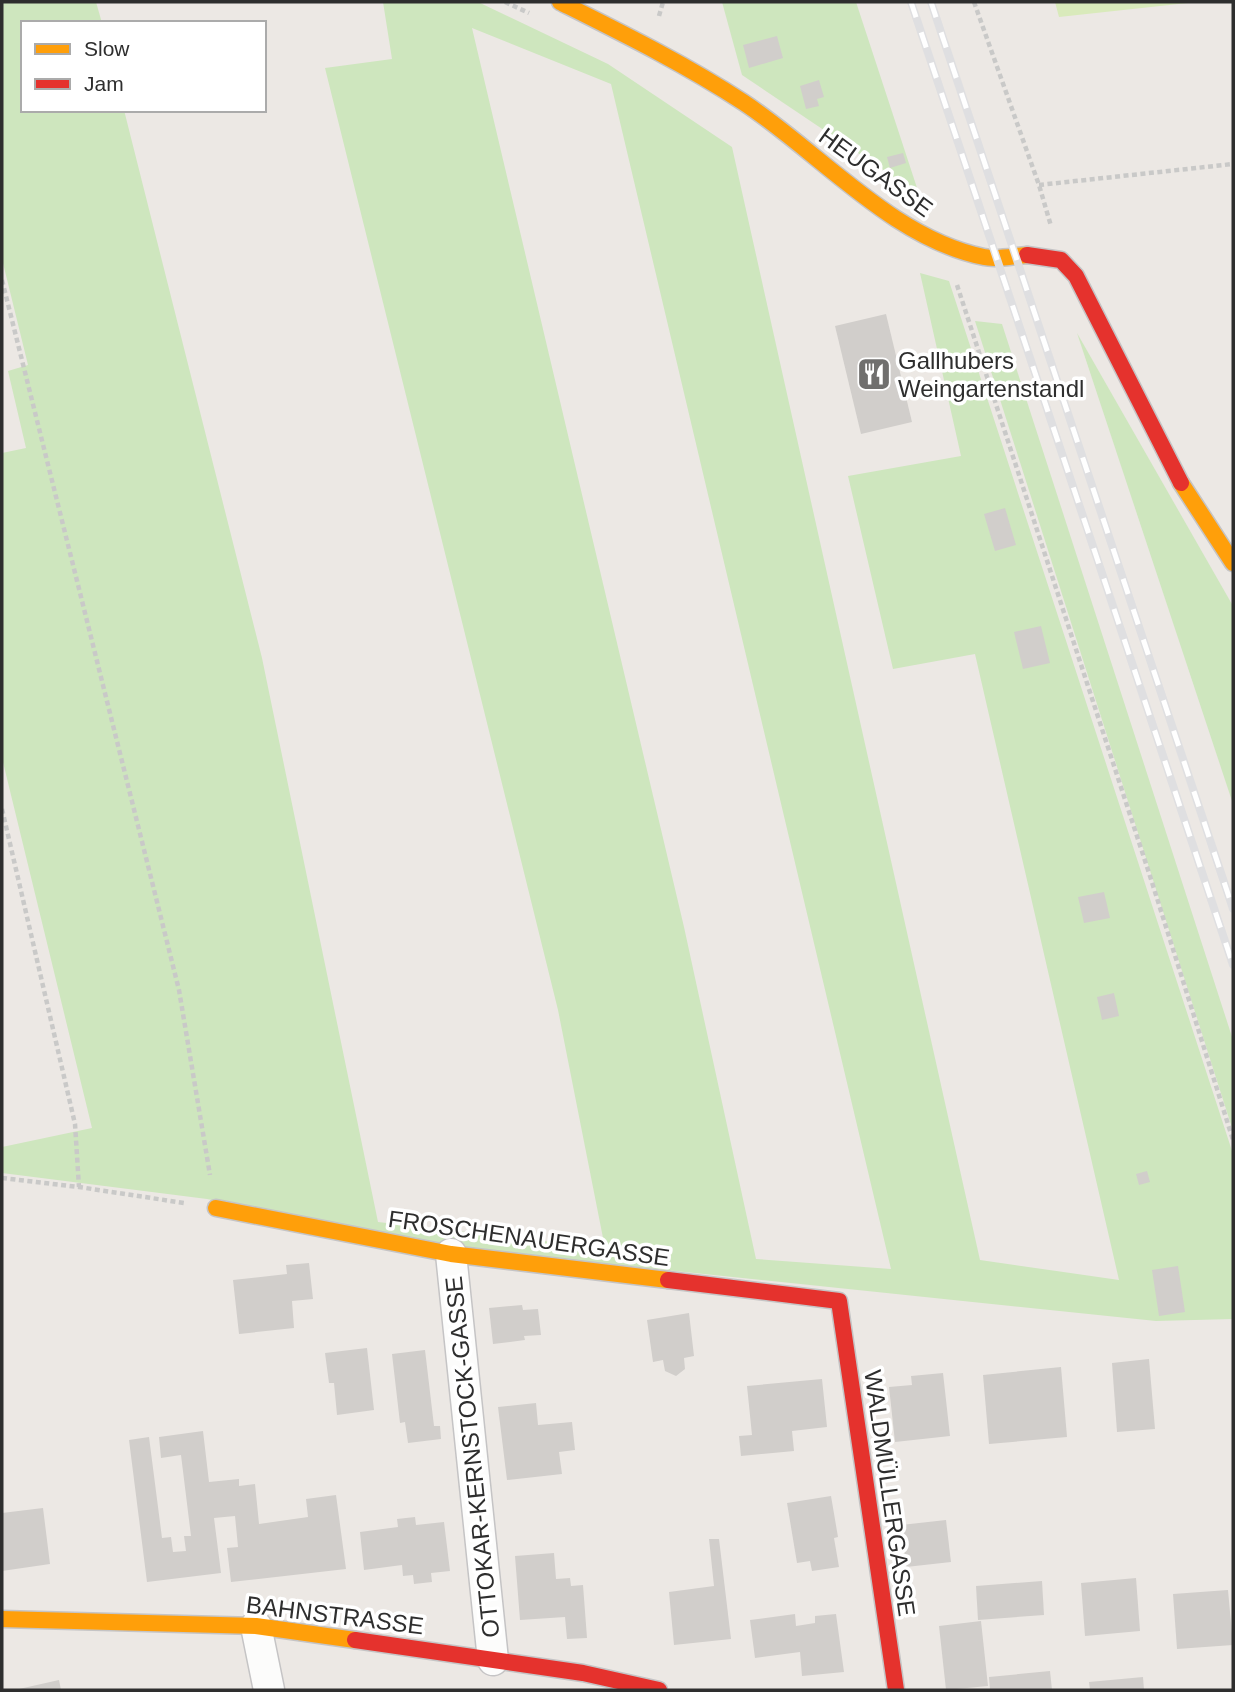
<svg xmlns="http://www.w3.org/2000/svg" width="1235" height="1692" font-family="Arial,sans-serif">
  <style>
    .green { fill: #cee6be; fill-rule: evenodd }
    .pitch { fill: #d9eabb }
    .building { fill: #d1cecb }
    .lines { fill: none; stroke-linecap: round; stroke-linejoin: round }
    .street-casing { stroke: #c5c4c5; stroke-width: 33 }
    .slow-casing { stroke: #c5c4c5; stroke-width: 19 }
    .jam-casing { stroke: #c5c4c5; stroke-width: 19 }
    .path { stroke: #c9c9c8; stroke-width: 4.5; stroke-dasharray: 5 3.5; stroke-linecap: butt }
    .street { stroke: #fcfcfb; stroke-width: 30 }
    .slow { stroke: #ff9f0a; stroke-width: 16 }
    .jam { stroke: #e5322d; stroke-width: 16 }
    .rail-casing { stroke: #dfdfe1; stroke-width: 8 }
    .rail { stroke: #fff; stroke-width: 5; stroke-dasharray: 16; stroke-linecap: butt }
    .labels { text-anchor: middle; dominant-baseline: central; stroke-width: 7; stroke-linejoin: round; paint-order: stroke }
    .street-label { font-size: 24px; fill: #2e2e2e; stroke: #fff }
    .poi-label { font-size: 24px; fill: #2e2e2e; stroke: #fff; text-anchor: start }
  </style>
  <rect width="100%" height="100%" fill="#ece8e4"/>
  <g class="green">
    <path d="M2,2h94l6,21h-79v87h101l138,548 116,564 227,26 -47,-238 -233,-942 67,-9 -9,-57h95l130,62 124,83 248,1113 139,20 -144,-626 -82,15 -45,-193 113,-20 -41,-183 29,8 284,873v165l-77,2 -712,-74 -237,-48 -205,-26v-26l90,-19 -90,-370v-305l24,-5 -18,-77 20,-6 -26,-106zM472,28l139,56 280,1185 -135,-10 -72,-332z"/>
    <path d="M722,2h134l63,192 -177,-119z"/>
    <path d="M975,321l27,3 231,716v91z"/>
    <path d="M1077,333l156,273v198z"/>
  </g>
  <path class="pitch" d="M1055,2h142l-138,15z"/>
  <g class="building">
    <path d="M777,36l6,22 -34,10 -6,-23z"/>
    <path d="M819,80l5,17 -7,2 2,7 -13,3 -6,-23z"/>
    <path d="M903,153l3,10 -16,5 -3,-11z"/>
    <path d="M886,314l26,108 -51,12 -26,-108z"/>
    <path d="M1005,508l11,37 -21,6 -11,-37z"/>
    <path d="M1041,626l9,37 -27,6 -9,-37z"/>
    <path d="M1104,892l6,26 -26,5 -6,-26z"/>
    <path d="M1114,993l5,23 -17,4 -5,-23z"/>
    <path d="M1147,1171l3,11 -11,3 -3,-11z"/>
    <path d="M309,1263l4,36 -21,2 2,27 -55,6 -6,-54 54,-6 -1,-9z"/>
    <path d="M1178,1266l7,46 -26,4 -7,-46z"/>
    <path d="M522,1305l1,5 15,-1 3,26 -17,1 1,4 -32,4 -4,-36z"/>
    <path d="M689,1313l5,43 -10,2 1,11 -9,7 -11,-5 -2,-11 -10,2 -6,-42z"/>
    <path d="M367,1348l7,62 -37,5 -3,-32h-5l-4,-30z"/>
    <path d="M425,1350l9,76h6l1,13 -33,4 -3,-21 -5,1 -8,-69z"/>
    <path d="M1149,1359l6,70 -38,3 -5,-69z"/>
    <path d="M1061,1367l6,70 -78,7 -6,-69z"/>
    <path d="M943,1373l7,63 -55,6 -6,-55 23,-2 -1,-9z"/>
    <path d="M822,1379l5,48 -35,4 2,20 -53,5 -2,-20 13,-1 -5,-49z"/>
    <path d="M536,1403l2,22 34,-3 3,28 -16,2 3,22 -55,6 -9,-73z"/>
    <path d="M203,1431l6,51 30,-3v7l16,-2 4,40 49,-7 -2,-18 30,-4 10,74 -115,13 -4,-34 11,-1 -3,-31 -21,2 7,55 -74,9 -18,-142 20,-3 13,101 9,-1 2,15 13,-1 -2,-15h7l-10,-81 -20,3 -2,-21z"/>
    <path d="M831,1496l7,41 -4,1 5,29 -27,4 -2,-10 -13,2 -10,-60z"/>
    <path d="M43,1508l7,56 -48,7v-58z"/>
    <path d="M415,1517l1,8 28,-3 6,49 -19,2 1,9 -18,2 -1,-9 -10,1 -1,-11 -38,5 -4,-38 38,-5 -1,-8z"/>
    <path d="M946,1520l5,42 -45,5 -5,-42z"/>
    <path d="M709,1539h10l12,100 -57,6 -5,-53 45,-6z"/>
    <path d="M554,1553l2,26 14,-1 1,8 12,-1 4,53 -20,1 -2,-22 -45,3 -5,-64z"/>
    <path d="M1136,1578l4,53 -55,5 -4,-53z"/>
    <path d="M1042,1581l2,34 -66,5 -2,-34z"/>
    <path d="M1228,1590l5,55 -56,4 -4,-55z"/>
    <path d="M795,1614l1,12 19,-3v-7l21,-2 8,58 -42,4 -2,-24 -45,6 -5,-38z"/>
    <path d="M981,1621l7,65 -42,4 -7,-64z"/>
    <path d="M1050,1671l2,19h-62l-1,-13z"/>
    <path d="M1143,1677l1,13h-54l-1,-8z"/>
    <path d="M59,1680l2,10h-42v-1z"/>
  </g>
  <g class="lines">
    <g class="street-casing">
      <g id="street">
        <path d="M451,1254l42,406"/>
        <path d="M256,1626l13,64"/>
      </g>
    </g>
    <g class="slow-casing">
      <g id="slow">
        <path d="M560,2c62,31 125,62 183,100 76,50 150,137 241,155 13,3 29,-1 43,-2"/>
        <path d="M1181,483l52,80"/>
        <path d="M216,1208l235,46 217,26"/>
        <path d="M2,1619l254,7 99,14"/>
      </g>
    </g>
    <g class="jam-casing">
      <g id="jam">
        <path d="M1027,255l34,5 15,16 105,207"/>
        <path d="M668,1280l171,21 57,389"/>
        <path d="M355,1640l228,33 76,17"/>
      </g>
    </g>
    <g class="path">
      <path d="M505,2l24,11"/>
      <path d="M974,2l65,183 12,41"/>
      <path d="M659,16l4,-14"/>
      <path d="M1039,185l194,-21"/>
      <path d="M2,280l177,710 31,185"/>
      <path d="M957,285l193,591 83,264"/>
      <path d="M2,809l73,315 4,63"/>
      <path d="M2,1178l77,9 105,16"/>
    </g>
    <use href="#street" class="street"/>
    <use href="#slow" class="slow"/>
    <use href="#jam" class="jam"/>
    <g class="rail-casing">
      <g id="rail">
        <path d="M911,2l322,963"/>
        <path d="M931,2l302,907"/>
      </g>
    </g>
    <use href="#rail" class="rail"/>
  </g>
  <defs>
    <g id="restaurant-square" transform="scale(1.75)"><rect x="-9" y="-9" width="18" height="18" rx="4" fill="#706f6e" stroke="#fff"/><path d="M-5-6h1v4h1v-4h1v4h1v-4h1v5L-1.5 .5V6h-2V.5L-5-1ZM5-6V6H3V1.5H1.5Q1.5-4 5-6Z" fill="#fff"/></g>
  </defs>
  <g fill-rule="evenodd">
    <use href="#restaurant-square" x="874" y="374"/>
  </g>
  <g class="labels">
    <g class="street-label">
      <text transform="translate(876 172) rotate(36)">HEUGASSE</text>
      <text transform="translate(529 1238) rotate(8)">FROSCHENAUERGASSE</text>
      <text transform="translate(472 1457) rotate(-96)">OTTOKAR-KERNSTOCK-GASSE</text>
      <text transform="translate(890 1493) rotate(82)">WALDMÜLLERGASSE</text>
      <text transform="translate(335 1615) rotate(7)">BAHNSTRASSE</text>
    </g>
    <g class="poi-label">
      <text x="898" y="360">Gallhubers<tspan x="898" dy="28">Weingartenstandl</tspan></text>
    </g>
  </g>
  <rect width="1235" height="1692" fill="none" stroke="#2e2e2e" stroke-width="7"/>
  <rect x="21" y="21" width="245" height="91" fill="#ffffff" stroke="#ababab" stroke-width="2"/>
  <rect x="35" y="44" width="35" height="10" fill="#ff9f0a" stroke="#ababab" stroke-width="2"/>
  <text x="84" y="56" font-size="21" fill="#2e2e2e">Slow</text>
  <rect x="35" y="79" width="35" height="10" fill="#e5322d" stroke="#ababab" stroke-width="2"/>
  <text x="84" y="91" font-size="21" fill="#2e2e2e">Jam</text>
</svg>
